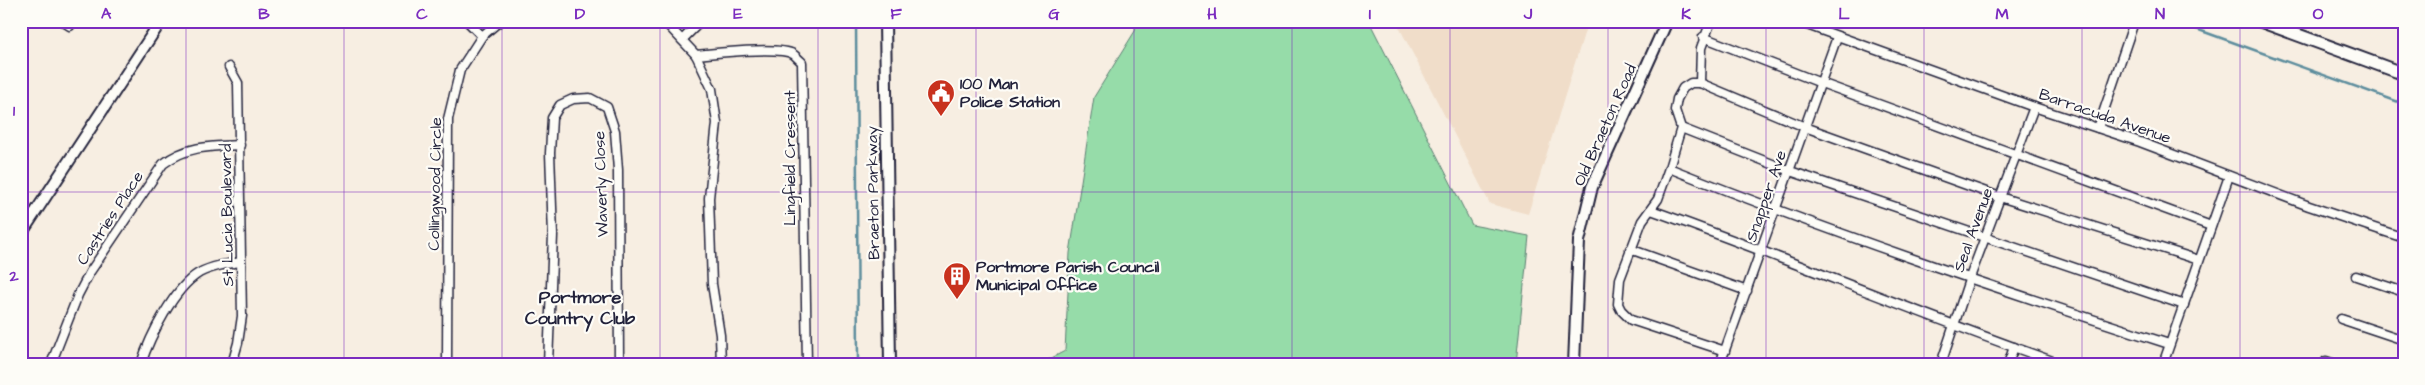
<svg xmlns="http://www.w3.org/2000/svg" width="2425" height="385" font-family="'Architects Daughter',sans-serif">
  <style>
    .built { fill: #f0ddc9 }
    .green { fill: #96dca9; stroke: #5c7f72 }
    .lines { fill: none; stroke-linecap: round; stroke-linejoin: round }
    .stream { stroke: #5d8d9d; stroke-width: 2.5 }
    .minor-casing { stroke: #22223b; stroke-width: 11 }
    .tertiary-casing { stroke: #22223b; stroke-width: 14 }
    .secondary-casing { stroke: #22223b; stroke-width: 15 }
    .minor { stroke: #fdfcf7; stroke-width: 8 }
    .tertiary { stroke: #fdfcf7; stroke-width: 10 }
    .secondary { stroke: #fdfcf7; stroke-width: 11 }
    .grid { fill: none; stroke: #7b2cbf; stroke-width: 1; stroke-opacity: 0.55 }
    .labels { text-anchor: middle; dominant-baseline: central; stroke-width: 4.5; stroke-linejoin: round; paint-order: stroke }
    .poi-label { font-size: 16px; font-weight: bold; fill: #22223b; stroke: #fdfcf7; text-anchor: start }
    .street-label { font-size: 16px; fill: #22223b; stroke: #fdfcf7 }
    .neighbourhood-label { font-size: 18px; font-weight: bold; fill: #22223b; stroke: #fdfcf7 }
    .neatline { fill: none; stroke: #7b2cbf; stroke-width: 2 }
    .grid-label { font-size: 16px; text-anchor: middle; font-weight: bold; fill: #7b2cbf }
  </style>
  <rect width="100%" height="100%" fill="#f7eee2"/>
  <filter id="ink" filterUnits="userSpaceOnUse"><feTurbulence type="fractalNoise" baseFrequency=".02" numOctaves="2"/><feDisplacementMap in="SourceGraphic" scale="10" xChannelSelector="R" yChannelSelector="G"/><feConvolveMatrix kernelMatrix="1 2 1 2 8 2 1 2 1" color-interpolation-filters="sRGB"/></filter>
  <g filter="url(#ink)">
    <path class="built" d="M1396,21h192l-60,193 -38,-10z"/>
    <path class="green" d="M1136,21h233l103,204 57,11 -13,128h-476l25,-13 5,-98 24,-156 41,-66z"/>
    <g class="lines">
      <g class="stream">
        <path d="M856,21l2,343"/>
        <path d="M2174,21l230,83"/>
      </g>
      <g class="minor-casing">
        <g id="minor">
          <path d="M62,21l8,5"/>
          <path d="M467,21l15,15"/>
          <path d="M664,21l32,34 16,34 5,34 -8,75 3,86 8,51 1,29"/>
          <path d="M1711,21l-10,27 -1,35h-9l-8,5 -6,11 -2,11 6,18 -12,40 -11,31 -16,22 -22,58 -2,25 3,6 10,10 94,31"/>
          <path d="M1796,21l238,86 106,35 169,64 95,32"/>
          <path d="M672,28l8,-7"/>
          <path d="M1703,37l118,46 390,143"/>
          <path d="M682,40l19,-19"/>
          <path d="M696,55c17,-2 84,-9 97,-1 3,2 6,6 9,8l5,302"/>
          <path d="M229,67l9,16 4,233 -4,27 -6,21"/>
          <path d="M1700,83l105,44 195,70 199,63"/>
          <path d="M1681,128l109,43 394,134"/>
          <path d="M2098,128l36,-106"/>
          <path d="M1669,168c165,66 332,122 500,176"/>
          <path d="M1651,210c138,49 272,106 410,154"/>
          <path d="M1630,249l117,42"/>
          <path d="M2356,276l48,16"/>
          <path d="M2341,319l63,21"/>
          <path d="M2326,361l9,3"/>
          <path d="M51,364l27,-69 12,-23 73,-108c23,-18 48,-18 77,-19"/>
          <path d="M141,364c9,-28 33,-76 58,-91 13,-7 28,-9 42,-11"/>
          <path d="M447,364l1,-245 12,-49 22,-34 18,-15"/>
          <path d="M548,364l5,-129 -3,-82 2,-35 8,-13 13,-6 17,-1 17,9 8,24 3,39 1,194"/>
          <path d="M1720,364l117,-327"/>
          <path d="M1941,364l28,-84 65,-173"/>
          <path d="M2008,364l6,-17"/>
          <path d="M2163,364l66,-188"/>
        </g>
      </g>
      <g class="tertiary-casing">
        <g id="tertiary">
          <path d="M885,21l5,343"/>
          <path d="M21,234l140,-213"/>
          <path d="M1574,364l5,-123 13,-54 75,-166"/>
        </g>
      </g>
      <g class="secondary-casing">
        <path id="secondary" d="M2260,21l144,53"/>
      </g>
      <use href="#minor" class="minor"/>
      <use href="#tertiary" class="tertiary"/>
      <use href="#secondary" class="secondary"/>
    </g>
  </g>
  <path class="grid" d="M186,21v343M344,21v343M502,21v343M660,21v343M818,21v343M976,21v343M1134,21v343M1292,21v343M1450,21v343M1608,21v343M1766,21v343M1924,21v343M2082,21v343M2240,21v343M21,192h2383"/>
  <defs>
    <g id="civic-pin" transform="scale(1.4375)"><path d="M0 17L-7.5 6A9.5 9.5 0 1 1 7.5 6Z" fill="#c8321e" stroke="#fdfcf7"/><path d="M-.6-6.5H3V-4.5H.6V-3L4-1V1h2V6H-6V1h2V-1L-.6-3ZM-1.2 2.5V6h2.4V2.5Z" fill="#fff"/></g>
    <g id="building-pin" transform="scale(1.4375)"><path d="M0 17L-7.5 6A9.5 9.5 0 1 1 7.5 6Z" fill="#c8321e" stroke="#fdfcf7"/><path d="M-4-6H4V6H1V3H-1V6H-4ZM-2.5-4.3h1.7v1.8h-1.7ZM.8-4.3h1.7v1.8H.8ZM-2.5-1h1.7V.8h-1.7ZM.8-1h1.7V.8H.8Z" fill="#fff"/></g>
  </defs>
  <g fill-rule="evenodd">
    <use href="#civic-pin" x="941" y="93"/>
    <use href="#building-pin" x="957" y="276"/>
  </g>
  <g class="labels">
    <g class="poi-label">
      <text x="960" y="84">100 Man<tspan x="960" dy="18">Police Station</tspan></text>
      <text x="976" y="267">Portmore Parish Council<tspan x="976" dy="18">Municipal Office</tspan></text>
    </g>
    <g class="street-label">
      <text transform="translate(2105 116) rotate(19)">Barracuda Avenue</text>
      <text transform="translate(1605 125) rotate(-66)">Old Braeton Road</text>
      <text transform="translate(790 158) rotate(-90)">Lingfield Cressent</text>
      <text transform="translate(435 184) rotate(-89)">Collingwood Circle</text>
      <text transform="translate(601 184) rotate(-92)">Waverly Close</text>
      <text transform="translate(873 193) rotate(-91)">Braeton Parkway</text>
      <text transform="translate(1766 196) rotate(-71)">Snapper Ave</text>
      <text transform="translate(227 215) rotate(-91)">St Lucia Boulevard</text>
      <text transform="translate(110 218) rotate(-57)">Castries Place</text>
      <text transform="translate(1973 230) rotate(-70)">Seal Avenue</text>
    </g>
    <g class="neighbourhood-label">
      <text x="580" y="297">Portmore<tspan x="580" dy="21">Country Club</tspan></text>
    </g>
  </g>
  <rect width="2425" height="385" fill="none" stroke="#fdfcf7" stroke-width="55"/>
  <rect x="28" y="28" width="2370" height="330" class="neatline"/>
  <g class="grid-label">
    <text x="106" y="19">A</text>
    <text x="264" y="19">B</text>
    <text x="422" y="19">C</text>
    <text x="580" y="19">D</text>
    <text x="738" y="19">E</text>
    <text x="896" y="19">F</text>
    <text x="1054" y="19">G</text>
    <text x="1212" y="19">H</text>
    <text x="1370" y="19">I</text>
    <text x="1528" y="19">J</text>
    <text x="1686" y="19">K</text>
    <text x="1844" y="19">L</text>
    <text x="2002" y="19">M</text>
    <text x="2160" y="19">N</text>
    <text x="2318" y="19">O</text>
    <text x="14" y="116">1</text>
    <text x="14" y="281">2</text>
  </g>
</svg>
